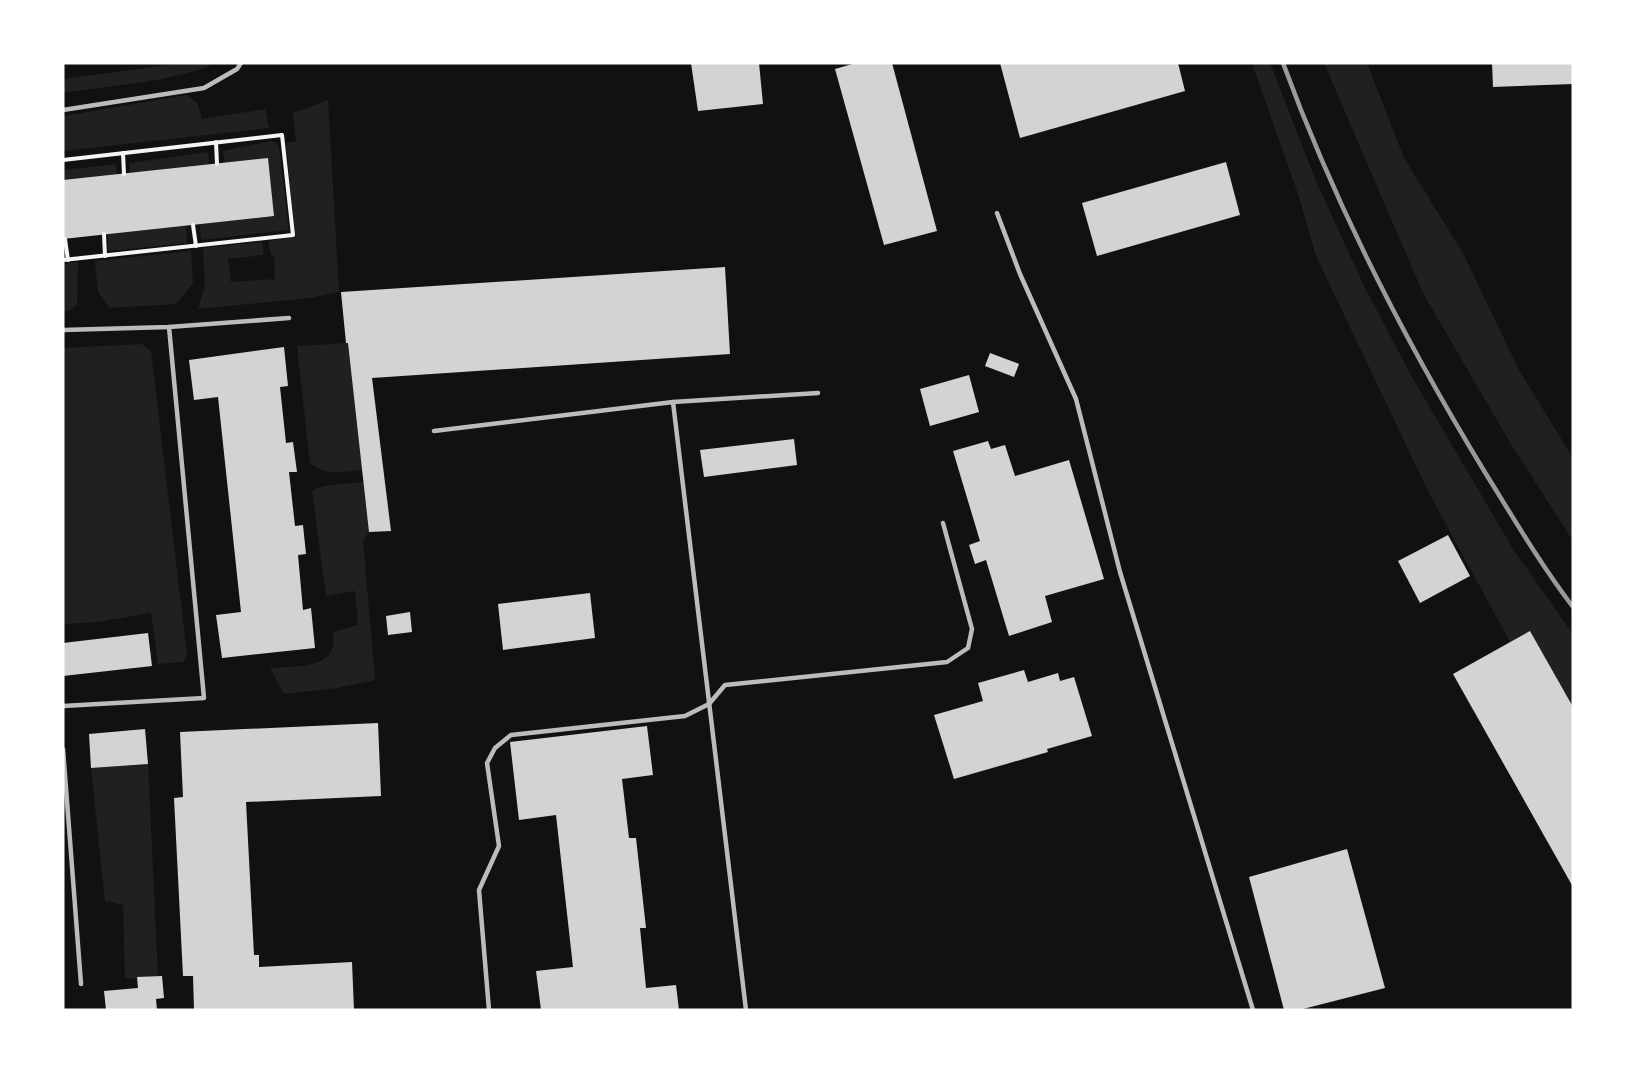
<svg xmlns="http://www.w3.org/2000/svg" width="1636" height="1073" font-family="'Varela Round',sans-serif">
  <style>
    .green { fill: #202020 }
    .building { fill: #d3d3d3 }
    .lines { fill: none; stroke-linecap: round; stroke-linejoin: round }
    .path { stroke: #f5f5f5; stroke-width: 4 }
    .service { stroke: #bcbcbc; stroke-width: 4.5 }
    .rail { stroke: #9a9a9a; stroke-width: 4.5 }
  </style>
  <rect width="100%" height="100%" fill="#111"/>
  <g class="green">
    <path d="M183,63h30c-20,16 -120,25 -150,30v-14z"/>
    <path d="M1252,63h18l46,118 49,107 47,89 101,172 60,85v73l-43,-76 -20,11 -82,-151 -112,-235 -17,-59z"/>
    <path d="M1324,63h43l37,95 59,95 56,117 54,88v83l-64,-100 -86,-148z"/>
    <path d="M187,95l11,9 4,15 63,-10 4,19 -206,23v-35z"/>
    <path d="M328,100l11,192 -29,6 -112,11 7,-24 -2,-37 59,-6 2,13 -36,4 3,23 44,-3 -1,-24h-3l-3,-14 27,-4 -9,-94 10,-2 -3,-28z"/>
    <path d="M270,141l6,1 3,5 10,83 -88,10 -1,-16 74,-8 -6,-57 -43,4 -2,-12z"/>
    <path d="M208,152l1,12 -79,9 -1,-10z"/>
    <path d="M116,164l1,11 -54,5v-10z"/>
    <path d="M186,226l1,17 -79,8v-17z"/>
    <path d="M191,251l2,33 -17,20 -67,4 -11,-16 -3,-31z"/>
    <path d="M78,262l-1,42 -8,7h-6v-47z"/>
    <path d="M348,343l14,127c-22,2 -33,7 -52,-7l-13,-117z"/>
    <path d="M142,344l9,7 36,303 -4,8 -25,2 -7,-51 -52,9 -36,2v-276z"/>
    <path d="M363,482l6,50 -6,8 12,140 -37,8 -54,6 -14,-26c18,-2 58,2 63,-22 1,-4 0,-10 0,-14l25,-7 -3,-34 -29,5 -14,-105 11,-5z"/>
    <path d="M148,764l10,212 -33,3 -2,-74 -18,-4 -14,-133z"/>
  </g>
  <g class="building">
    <path d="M691,63h68l4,41 -65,7z"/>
    <path d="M856,63h36l45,168 -53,14 -49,-176z"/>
    <path d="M1000,63h178l7,28 -165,47z"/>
    <path d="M1492,63h81v21l-80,3z"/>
    <path d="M268,158l6,58 -211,23v-59z"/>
    <path d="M1226,162l14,53 -143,41 -15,-53z"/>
    <path d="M725,267l5,87 -358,24 19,153 -22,1 -21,-189h-2l-5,-51z"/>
    <path d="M284,347l4,39 -8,1 6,56 7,-1 4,30h-8l6,54 8,-1 3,29 -8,1 5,55 8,-2 4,40 -93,10 -6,-43 25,-3 -23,-215 -24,3 -5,-40z"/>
    <path d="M990,353l29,11 -5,13 -29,-11z"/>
    <path d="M969,375l10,37 -49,14 -10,-37z"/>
    <path d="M794,439l3,26 -93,12 -4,-27z"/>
    <path d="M988,441l3,8 14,-4 10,31 54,-16 35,119 -59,17 7,26 -43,14 -23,-76 -11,4 -6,-19 11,-4 -27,-90z"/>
    <path d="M1448,535l22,41 -50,27 -22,-42z"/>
    <path d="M590,593l5,45 -92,12 -5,-46z"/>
    <path d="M410,612l2,20 -24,3 -2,-19z"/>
    <path d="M1530,631l43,76v180l-120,-213z"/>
    <path d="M148,633l4,33 -89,10v-33z"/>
    <path d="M1024,670l4,12 30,-9 2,8 14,-4 18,59 -45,13 1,3 -94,27 -20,-64 49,-14 -5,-18z"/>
    <path d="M378,723l3,73 -135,6 8,153h5v12l93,-5 2,48h-160l-1,-34h-10l-9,-178 9,-1 -3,-65z"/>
    <path d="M647,726l6,49 -31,4 7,59h7l10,90h-6l6,60 30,-3 3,25h-138l-5,-39 37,-4 -17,-152 -37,5 -9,-78z"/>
    <path d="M145,729l3,35 -57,4 -2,-34z"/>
    <path d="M1347,849l38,139 -86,22h-15l-35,-133z"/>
    <path d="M162,976l2,22 -8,1 1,11h-51l-2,-19 34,-3 -1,-11z"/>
  </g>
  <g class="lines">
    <g class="path">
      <path d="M216,142l1,22"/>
      <path d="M123,153l1,21"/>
      <path d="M63,160l219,-25 11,100 -230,25"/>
      <path d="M193,225l3,21"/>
      <path d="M104,234l1,22"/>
      <path d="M65,239l3,21"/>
    </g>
    <g class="service">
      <path d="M63,110l141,-22 33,-19 4,-6"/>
      <path d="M997,213l23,61 56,125 44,173 133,438"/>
      <path d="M63,330l106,-3 120,-9"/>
      <path d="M673,402l145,-9"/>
      <path d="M434,431l239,-29 73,608"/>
      <path d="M63,706l141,-8 -35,-371"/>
      <path d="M63,749l18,235"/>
      <path d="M489,1010l-10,-120 20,-44 -12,-83 8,-15 16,-13 174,-19 24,-12 16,-19 222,-23 21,-14 4,-19 -29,-106"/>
    </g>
    <path class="rail" d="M1283,63c53,144 123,280 203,411 28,45 55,91 87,133"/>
  </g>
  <rect width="1636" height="1073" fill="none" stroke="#ffffff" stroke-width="129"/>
</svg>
